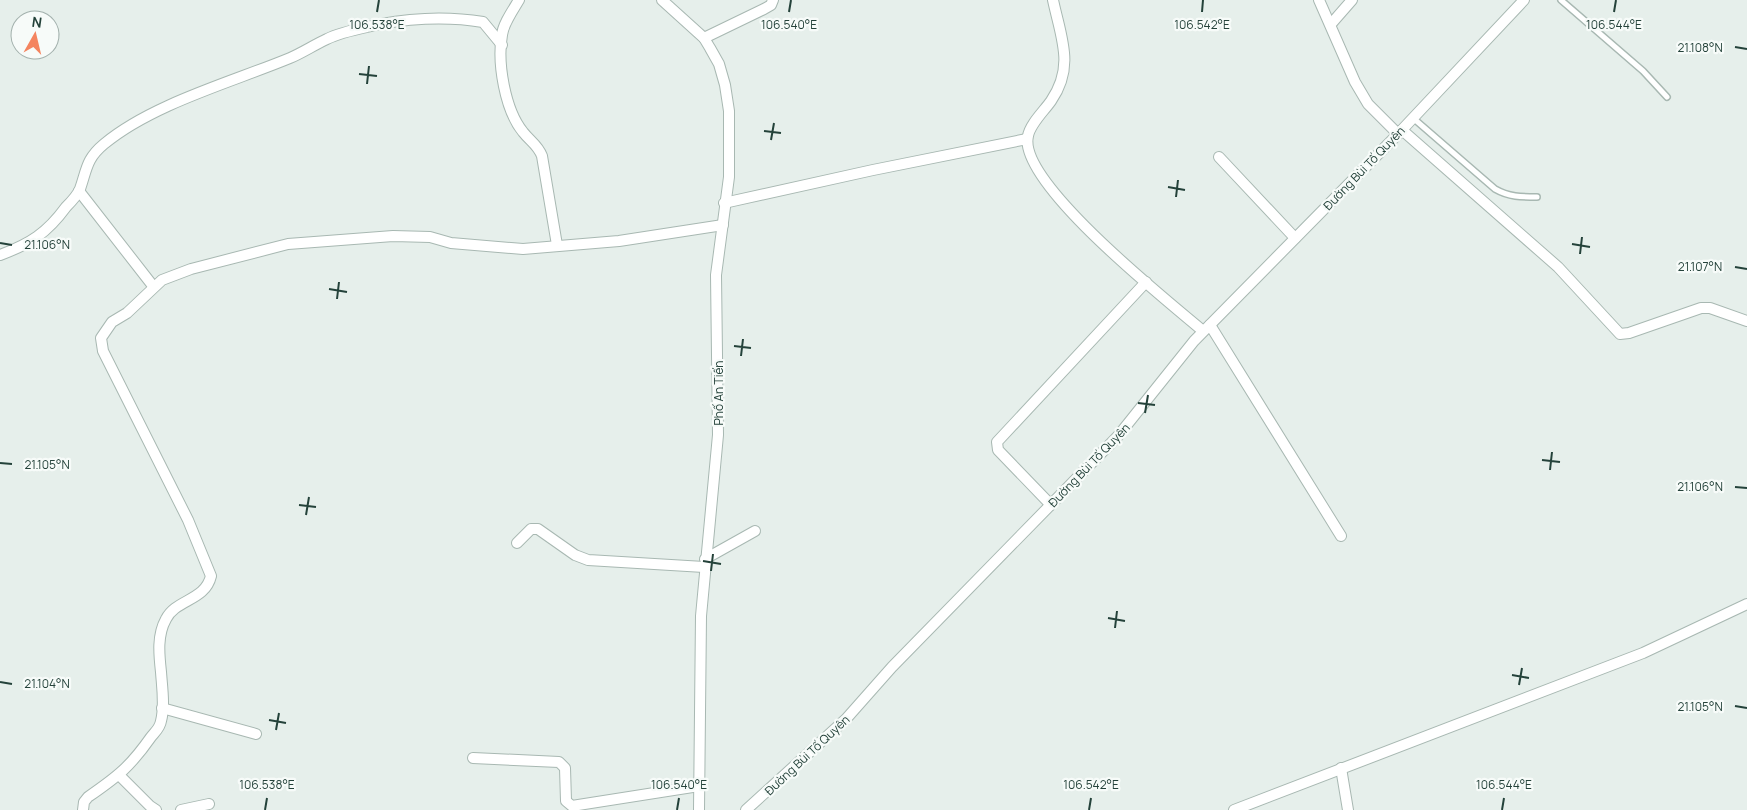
<svg xmlns="http://www.w3.org/2000/svg" width="1747" height="810" font-family="Manrope,sans-serif">
  <style>
    .lines { fill: none; stroke-linecap: round; stroke-linejoin: round }
    .service-casing { stroke: #a8b8b2; stroke-width: 8 }
    .minor-casing { stroke: #a8b8b2; stroke-width: 12 }
    .service { stroke: #fff; stroke-width: 5 }
    .minor { stroke: #fff; stroke-width: 10 }
    .ticks { fill: none; stroke: #24423a; stroke-width: 2 }
    .labels { text-anchor: middle; dominant-baseline: central; stroke-width: 4.5; stroke-linejoin: round; paint-order: stroke }
    .street-label { font-size: 12px; fill: #24423a; stroke: #f7fbf9 }
    .ticks-label { font-size: 12px; text-anchor: middle; fill: #24423a; stroke: #f7fbf9; stroke-width: 4.5; stroke-linejoin: round; paint-order: stroke }
  </style>
  <rect width="100%" height="100%" fill="#e6efeb"/>
  <g class="lines">
    <g class="service-casing">
      <g id="service">
        <path d="M1561,0l82,71 24,26"/>
        <path d="M1413,118l82,71c14,8 26,8 42,8"/>
      </g>
    </g>
    <g class="minor-casing">
      <g id="minor">
        <path d="M519,0c-6,10 -16,24 -17,35 -5,28 3,75 21,97 7,9 15,13 19,24l15,89"/>
        <path d="M662,0l42,38 6,10 9,16 6,21 4,26v66l-13,98 2,160 -17,181 -2,194"/>
        <path d="M1053,0c8,38 22,66 -2,101 -7,10 -21,23 -23,35 -11,46 140,165 175,195"/>
        <path d="M1319,0l36,82 13,22 30,30"/>
        <path d="M1331,24l21,-24"/>
        <path d="M704,38l60,-29 7,-4 2,-5"/>
        <path d="M1402,130l156,137 62,67 9,-1 72,-25h9l37,13"/>
        <path d="M1219,157l76,81"/>
        <path d="M79,191l74,95"/>
        <path d="M724,203l149,-33 154,-31"/>
        <path d="M0,255c30,-11 47,-22 66,-48 5,-5 11,-11 14,-18 7,-20 6,-30 24,-45 48,-40 128,-62 186,-86 12,-5 24,-13 37,-19 12,-6 26,-9 40,-12 37,-9 79,-11 116,-5l19,23"/>
        <path d="M1210,325l131,211"/>
        <path d="M1051,505l-53,-55 -1,-8 149,-160"/>
        <path d="M517,543l14,-14h7l37,26 13,5 116,7"/>
        <path d="M705,559l50,-28"/>
        <path d="M162,708l94,26"/>
        <path d="M473,758l86,4 6,6 1,33 6,5 127,-20"/>
        <path d="M1341,768l7,42"/>
        <path d="M120,776l30,30 6,4"/>
        <path d="M83,810l1,-8 4,-5c29,-20 42,-30 63,-60 4,-5 9,-9 10,-16 4,-15 1,-34 0,-49 -2,-18 -4,-37 5,-53 10,-20 39,-18 45,-43l-23,-56 -85,-169 -2,-13 11,-16 15,-9 35,-33 29,-11 97,-25 105,-8 37,1 21,6 72,6 96,-8 104,-16"/>
        <path d="M181,810l28,-6"/>
        <path d="M746,810l100,-91 46,-52 226,-231 76,-95 204,-207 126,-134"/>
        <path d="M1234,810l409,-157 104,-49"/>
      </g>
    </g>
    <use href="#service" class="service"/>
    <use href="#minor" class="minor"/>
  </g>
  <path class="ticks" d="M377,12l2,-12M789,12l2,-12M1202,12l1,-12M1614,12l2,-12M1735,47l12,2M359,74l18,2M367,84l2,-18M764,131l17,2M771,140l3,-17M1168,187l17,3M1176,197l2,-17M0,243l12,2M1572,244l18,3M1580,254l2,-17M1735,267l12,2M329,289l18,3M337,299l2,-17M734,346l17,2M741,356l2,-17M1138,403l17,2M1145,413l3,-18M1542,460l18,2M0,463l12,1M1550,470l2,-18M1735,487l12,1M299,505l17,2M306,515l3,-18M703,561l18,3M711,571l2,-17M1108,618l17,3M1115,628l2,-17M1512,675l17,3M0,682l12,2M1519,685l3,-17M1735,706l12,2M269,720l17,3M276,730l3,-17M265,810l2,-12M677,810l2,-12M1089,810l2,-12M1502,810l2,-12"/>
  <g class="labels">
    <g class="street-label">
      <text transform="translate(1364 168) rotate(-46)">Đường Bùi Tố Quyên</text>
      <text transform="translate(718 393) rotate(-90)">Phố An Tiến</text>
      <text transform="translate(1089 465) rotate(-46)">Đường Bùi Tố Quyên</text>
      <text transform="translate(807 755) rotate(-43)">Đường Bùi Tố Quyên</text>
    </g>
  </g>
  <g class="ticks-label">
    <text x="377" y="29">106.538°E</text>
    <text x="789" y="29">106.540°E</text>
    <text x="1202" y="29">106.542°E</text>
    <text x="1614" y="29">106.544°E</text>
    <text x="1700" y="52">21.108°N</text>
    <text x="47" y="249">21.106°N</text>
    <text x="1700" y="271">21.107°N</text>
    <text x="47" y="469">21.105°N</text>
    <text x="1700" y="491">21.106°N</text>
    <text x="47" y="688">21.104°N</text>
    <text x="1700" y="711">21.105°N</text>
    <text x="267" y="789">106.538°E</text>
    <text x="679" y="789">106.540°E</text>
    <text x="1091" y="789">106.542°E</text>
    <text x="1504" y="789">106.544°E</text>
  </g>
  <g transform="translate(35 35) rotate(8)"><circle r="24" fill="#f7fbf9" stroke="#a3b1ad"/>
  <path d="M0-4L9 19L0 12L-9 19Z" fill="#f4845f"/>
  <text y="-8" font-size="14" font-weight="bold" text-anchor="middle" fill="#24423a">N</text>
  </g>
</svg>
